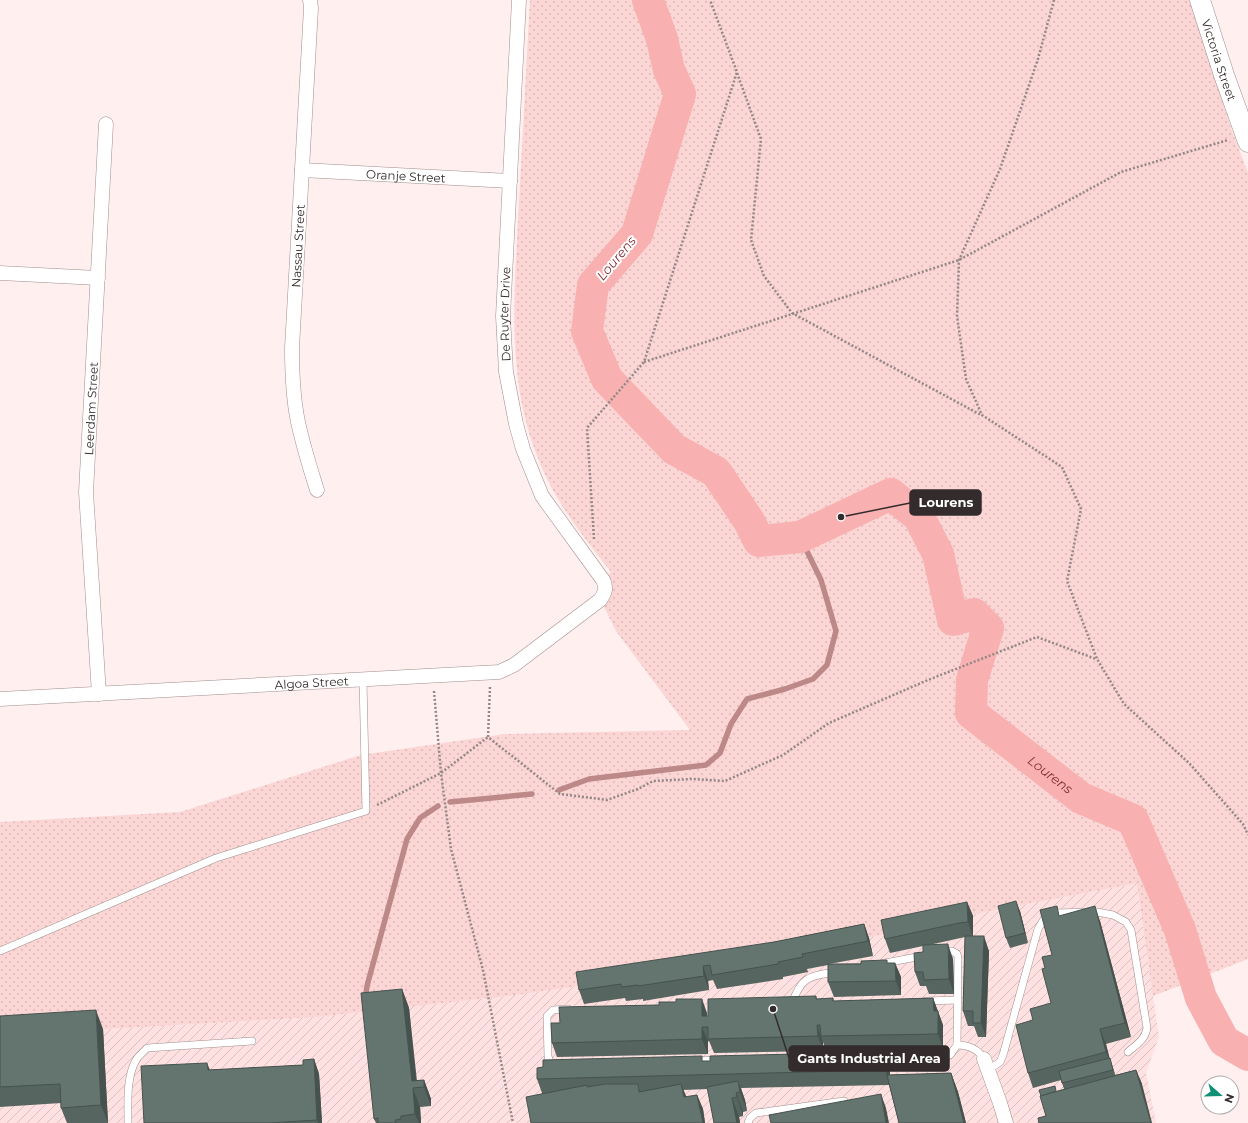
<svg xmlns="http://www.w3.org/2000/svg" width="1248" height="1123" font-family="Montserrat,sans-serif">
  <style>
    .industrial { fill: url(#industrial-furrows) }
    .grass { fill: url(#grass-dots) }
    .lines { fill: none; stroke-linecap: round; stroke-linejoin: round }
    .stream { stroke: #bd8988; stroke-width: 5.5 }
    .river { stroke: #f8b1b0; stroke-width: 32 }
    .service-casing { stroke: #a08e8d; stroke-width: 8 }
    .minor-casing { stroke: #a08e8d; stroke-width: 15 }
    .secondary-casing { stroke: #a08e8d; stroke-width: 21 }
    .path { stroke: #938887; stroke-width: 2.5; stroke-dasharray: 2 2; stroke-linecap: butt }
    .service { stroke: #fff; stroke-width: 7 }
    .minor { stroke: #fff; stroke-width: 14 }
    .secondary { stroke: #fff; stroke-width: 20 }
    .wall { fill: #566560 }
    .shaded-wall { fill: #46524e }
    .building { fill: #647570; stroke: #46524e }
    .labels { text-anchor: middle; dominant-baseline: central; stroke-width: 4; stroke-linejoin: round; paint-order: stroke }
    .street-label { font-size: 12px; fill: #342c2c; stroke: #fff }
    .water-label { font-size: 13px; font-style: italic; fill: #833135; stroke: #fff }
    .leader { fill: none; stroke: #342c2c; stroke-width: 1.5 }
    .callout-dot { fill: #342c2c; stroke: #fff; stroke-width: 1.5 }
    .callout { fill: #342c2c; stroke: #342c2c; stroke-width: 1.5 }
    .callout-label { font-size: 13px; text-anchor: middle; font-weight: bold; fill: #fff }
  </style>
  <defs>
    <pattern id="industrial-furrows" width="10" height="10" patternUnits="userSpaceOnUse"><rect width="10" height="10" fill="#fee1e0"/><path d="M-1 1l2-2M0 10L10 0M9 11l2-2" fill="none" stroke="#dac1c0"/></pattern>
    <pattern id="grass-dots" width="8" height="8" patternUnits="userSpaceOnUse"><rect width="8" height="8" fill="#fbd6d5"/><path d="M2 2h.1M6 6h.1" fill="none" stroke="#d8b8b7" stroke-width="1.8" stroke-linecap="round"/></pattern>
  </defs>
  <rect width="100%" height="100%" fill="#ffefee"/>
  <path class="industrial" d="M1137,883l22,154 -13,36 10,50h-1156v-88l316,-18 192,-21 346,-55 135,-30z"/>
  <path class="grass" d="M530,0h659l43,131 16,42v786l-95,37 -16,-113 -148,28 -135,30 -214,36 -132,19 -192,21 -316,18v-213l180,-10 181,-57 144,-21 185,-4 -74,-99 -16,-32 3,-19 8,-8c-28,-36 -57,-71 -73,-114 -33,-81 -23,-170 -19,-256 4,-67 7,-135 11,-202z"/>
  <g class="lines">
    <g class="stream">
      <path d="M559,790l30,-11 117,-14 14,-12 11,-29 16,-25 38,-10 28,-10 14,-14 9,-34 -15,-51 -21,-43"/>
      <path d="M450,802l82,-8"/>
      <path d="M365,1000l2,-14 40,-147 13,-21 18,-12"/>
    </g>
    <path class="river" id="s1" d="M648,0l14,39 7,31 11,24 -43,140 -44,51 -6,46 20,48 67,70 42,23 33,49 10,20 41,-4 91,-43 28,23 19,37 15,66 21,-6 14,14 -16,52 -1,33 110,85 52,22 47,110 21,68 23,43 24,14"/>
    <g class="service-casing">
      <g id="service">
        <path d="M0,951l216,-93 150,-47 -3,-131"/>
        <path d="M880,964l42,-8"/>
        <path d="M926,1001l32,-1"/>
        <path d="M792,1004c9,-28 18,-28 44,-32"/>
        <path d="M957,1045c12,0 21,4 27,14"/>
        <path d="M878,1056l72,-1 7,-10 1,-88 -1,-3 -5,-3 -9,1"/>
        <path d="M694,1061l24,-1"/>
        <path d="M556,1064l-5,-1 -2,-3 -1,-4 -1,-40 6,-6 15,-1"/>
        <path d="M988,1070l12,-8 3,-7 35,-126 6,-10 9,-6 44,-1 16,3 13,7 5,8 16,98c-2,12 -10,16 -19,24"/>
        <path d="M128,1123c0,-21 -2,-45 8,-63 3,-5 8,-8 11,-12l105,-7"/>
        <path d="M748,1123l2,-5 6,-5 88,-12"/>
      </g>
    </g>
    <g class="minor-casing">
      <g id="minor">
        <path d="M310,0l1,8 -19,340c0,25 1,50 6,74 5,23 12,46 19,68"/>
        <path id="s2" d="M302,170l208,11"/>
        <path d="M0,273l98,5"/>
        <path id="s3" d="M99,694l-13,-202 20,-368"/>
        <path id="s4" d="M0,699l499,-27 15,-7 86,-65c5,-7 7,-12 3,-20l-61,-84 -19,-47 -7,-25 -10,-52 -3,-56 16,-316"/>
        <path d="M984,1059l16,44 6,20"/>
      </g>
    </g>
    <g class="secondary-casing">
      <g id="secondary">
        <path id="s5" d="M1200,0l24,75 24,67"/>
      </g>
    </g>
    <g class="path">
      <path d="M1054,0l-16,59 -38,110 -41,91 -2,56 9,63 16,36 80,52 19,42 -14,72 30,78 27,45 65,59 54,61 5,11"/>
      <path d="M737,73l24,66 -10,101 13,36 28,37 189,102"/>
      <path d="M644,362l315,-102 162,-88 107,-32"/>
      <path d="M594,539l-7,-111 57,-66 93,-290 -27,-72"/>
      <path d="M490,687l-2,50 72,57 47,6 31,-11 15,-8 39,-2 33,2 58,-26 46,-32 99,-43 109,-43 59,22"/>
      <path d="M434,691l7,82 10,76 32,121 30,153"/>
      <path d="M377,805l64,-32 47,-36"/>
    </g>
    <use href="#service" class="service"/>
    <use href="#minor" class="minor"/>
    <use href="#secondary" class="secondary"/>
  </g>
  <g class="wall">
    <path d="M967,902l6,14v20l16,15 -3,86h-8l-4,-11h-6l-5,-15 2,-74 -36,8 24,14 1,35h-25l-3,-8h-6l-5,-14 8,-20v-6l-33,7 -5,-14z"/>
    <path d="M1020,911l8,32 -18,5 -4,-10z"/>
    <path d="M1060,916l40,5 31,116 -25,7 3,14 4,10 2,7 21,-5 6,14 -96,32 11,-25 7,-2 -3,-9 -28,8 -5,-15 5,-53 18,-17 -6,-35 7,-13z"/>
    <path d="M864,924l5,14 4,18 -44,8 66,-1 6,14v18l-67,2 -6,-15v-17l-21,4 1,3 -25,5v2l-66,10 -4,-9 -5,1 1,9 -66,11v-2l-17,2 -1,-3 -41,6 -5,-14 195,-48z"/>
    <path d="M402,989l7,19 8,73 7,-1 7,19v7l-11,1 1,16h-45l-2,-4z"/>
    <path d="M816,996l1,3 16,-1 1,3 99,-3 10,27v23l-117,3 -3,-9v9l-109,2 -5,-12h-1v13l-151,3 -5,-14 8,-20 116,-21 31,11v3z"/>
    <path d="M0,1016l103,13 5,94h-41l-6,-15v-5l-61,4z"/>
    <path d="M314,1059l5,15 3,49h-178l66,-53 93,-5z"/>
    <path d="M704,1061l186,6v8l61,-2 7,19 8,31h-67l-10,-38 -148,3 4,12 2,11 -4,1v4l-4,1 1,6h-26l-6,-34 -25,1 3,7 11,-2 6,14 2,14h-174l11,-30 -5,-14z"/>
  </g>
  <g class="shaded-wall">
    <path d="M1016,901l4,10 8,32 -3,-10z"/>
    <path d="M967,902l6,14v21l-5,-15z"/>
    <path d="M1095,906l5,15 31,116 -6,-14z"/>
    <path d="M864,924l5,14 4,18 -5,-15z"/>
    <path d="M984,936l5,15 -3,86 -5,-14z"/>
    <path d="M948,944l5,15 1,35 -5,-15z"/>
    <path d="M895,963l6,14v18l-5,-14z"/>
    <path d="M703,966l5,15 1,9 -5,-14z"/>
    <path d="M402,989l7,19 8,80 -5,-7z"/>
    <path d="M933,998l10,27v23l-5,-14 -4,-23z"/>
    <path d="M702,999l5,14v14l-5,-11z"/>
    <path d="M96,1010l7,19 5,94 -7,-18z"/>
    <path d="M817,1025l6,17v9l-5,-15z"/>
    <path d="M702,1027l6,14v13l-6,-15z"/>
    <path d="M1100,1029l6,15 6,23 -6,-15z"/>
    <path d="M884,1052l6,15v18l-5,-15z"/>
    <path d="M1110,1058l3,10 4,12 -4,-10z"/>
    <path d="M314,1059l5,15 3,49h-4l-1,-3z"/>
    <path d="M207,1063l6,14 -5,-7z"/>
    <path d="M1136,1070l6,14 10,39h-1z"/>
    <path d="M951,1073l7,19 8,31h-2z"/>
    <path d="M424,1080l7,19v7l-7,-19z"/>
    <path d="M738,1081l7,19 2,11 -7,-19z"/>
    <path d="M681,1084l6,14 -3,-1z"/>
    <path d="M413,1088l7,19 1,16h-2l-4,-9z"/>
    <path d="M736,1093l7,19v4l-6,-19z"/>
    <path d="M881,1094l5,14 3,15h-3z"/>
    <path d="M697,1095l6,14 2,14h-2z"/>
    <path d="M732,1098l7,19 1,6h-3z"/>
  </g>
  <g class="building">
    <path d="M1016,901l9,32 -19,5 -8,-32z"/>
    <path d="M967,902l1,20 -9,1 -74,16 -4,-19z"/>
    <path d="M1057,906l2,10 36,-10 30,117 -25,6 6,23 -78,21 -12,-48 17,-5 -3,-11 21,-6 -9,-34 3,-1 -3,-11 10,-2 -12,-45z"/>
    <path d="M864,924l4,17 -66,13 1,3 -25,5v2l-66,11 -2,-10 -7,1 1,10 -66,10v-1l-17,2v-3l-42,6 -3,-18 198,-30z"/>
    <path d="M965,936h19l-3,87h-8v-12h-10z"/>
    <path d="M948,944l1,35 -25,1 -1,-8h-8l-1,-19 9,-1v-7z"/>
    <path d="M887,960v3h8l1,18 -68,1v-18h33v-3z"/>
    <path d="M402,989l10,92 12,-1v7l-11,1 2,26 -14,2v3l-6,1 1,3h-18v-5l-4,1 -13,-126z"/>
    <path d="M816,996v3l17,-1v3l100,-3 1,13h4v23l-117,2 -1,-11h-3l1,11 -110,3v-12h-6v12l-150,4 -1,-20h9l-1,-16 100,-2v-3h17v-3h26v17h6v-17z"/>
    <path d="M96,1010l5,95 -40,3 -1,-24 -60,3v-71z"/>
    <path d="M884,1052l1,18 -348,9v-11l6,-1v-7l159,-4v5h8v-5z"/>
    <path d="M1110,1058l3,12 -51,13 -3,-12z"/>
    <path d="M314,1059l3,61 -48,3h-125l-3,-57 66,-3 1,7 95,-5v-5z"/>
    <path d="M1136,1070l15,53h-112l-1,-5 8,-2 -6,-20z"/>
    <path d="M951,1073l13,50h-65l-12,-48z"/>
    <path d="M738,1081l2,11 -4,1 1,4 -5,1 5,25h-23l-7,-36z"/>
    <path d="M605,1084h33l1,8 42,-8 3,13 13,-2 6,28h-172l-5,-26 61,-12v2z"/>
    <path d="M1055,1086l1,5 -15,5 -2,-6z"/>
    <path d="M881,1094l5,29h-115l-2,-8z"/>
  </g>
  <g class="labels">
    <g class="street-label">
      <text stroke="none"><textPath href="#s5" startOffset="63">Victoria Street</textPath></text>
      <text stroke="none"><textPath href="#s2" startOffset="104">Oranje Street</textPath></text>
      <text transform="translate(298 246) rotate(-87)">Nassau Street</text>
      <text stroke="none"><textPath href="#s4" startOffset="937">De Ruyter Drive</textPath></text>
      <text stroke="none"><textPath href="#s3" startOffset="286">Leerdam Street</textPath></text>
      <text stroke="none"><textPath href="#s4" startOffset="312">Algoa Street</textPath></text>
    </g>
    <g class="water-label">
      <text transform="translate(616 258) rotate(-50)">Lourens</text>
      <text stroke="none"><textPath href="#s1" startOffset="1155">Lourens</textPath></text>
    </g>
  </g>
  <path class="leader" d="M841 517L910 503M773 1009L789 1058"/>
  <g class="callout-dot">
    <circle cx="841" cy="517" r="4"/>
    <circle cx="773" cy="1009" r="4"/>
  </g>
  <g class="callout">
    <rect x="910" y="490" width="71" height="25" rx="4"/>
    <rect x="789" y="1046" width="160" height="25" rx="4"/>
  </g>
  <g class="callout-label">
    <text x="946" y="507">Lourens</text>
    <text x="869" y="1063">Gants Industrial Area</text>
  </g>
  <g transform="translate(1220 1095) rotate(110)"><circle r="19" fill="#ffffff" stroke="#aeabab"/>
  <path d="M0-3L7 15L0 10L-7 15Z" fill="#0f9178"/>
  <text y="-6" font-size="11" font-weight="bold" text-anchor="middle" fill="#342c2c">N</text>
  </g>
</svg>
